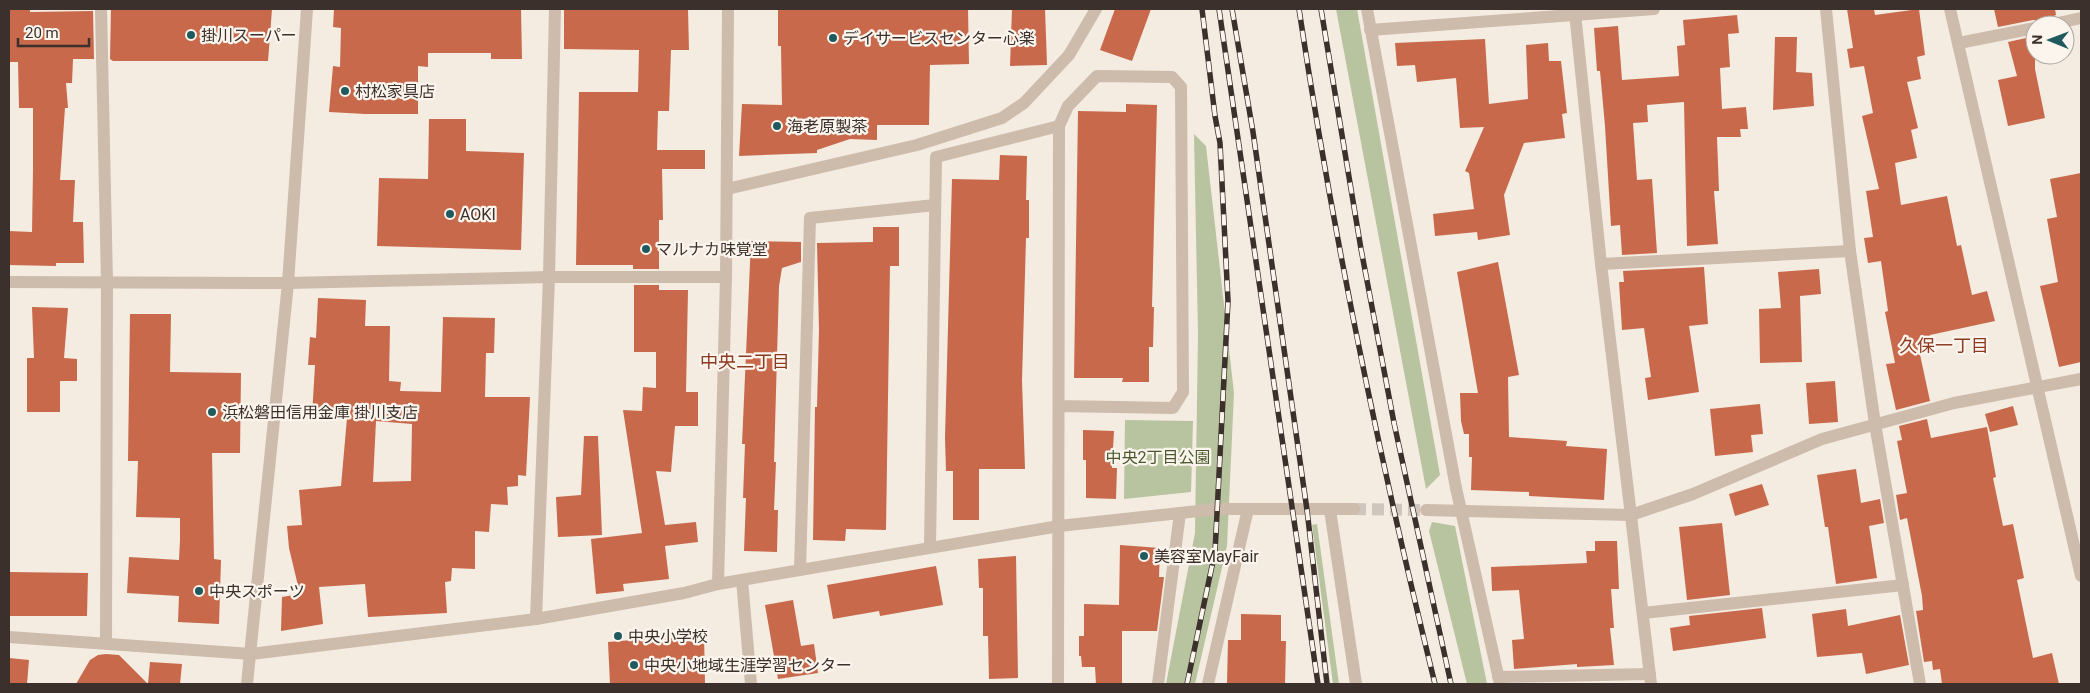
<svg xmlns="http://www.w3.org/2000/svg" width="2090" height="693" font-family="Roboto,'Noto Sans JP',sans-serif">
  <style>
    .green { fill: #b8c4a0 }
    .building { fill: #c8694b; fill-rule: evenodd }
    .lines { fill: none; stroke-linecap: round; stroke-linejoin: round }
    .minor-tunnel { stroke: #cfc6bd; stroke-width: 12; stroke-dasharray: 12 6; stroke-linecap: butt }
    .minor { stroke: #cdbbac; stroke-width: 12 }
    .tertiary { stroke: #cdbbac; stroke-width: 12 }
    .rail-casing { stroke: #3b302b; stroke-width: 5.5 }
    .rail { stroke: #fbf5ee; stroke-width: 4; stroke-dasharray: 11; stroke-linecap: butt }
    .poi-dot { fill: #1f5a5e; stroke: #fbf5ee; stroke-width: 2 }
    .labels { text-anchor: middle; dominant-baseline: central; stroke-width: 4.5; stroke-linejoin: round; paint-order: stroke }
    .poi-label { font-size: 16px; fill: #3b302b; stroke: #fbf5ee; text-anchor: start }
    .park-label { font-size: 16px; fill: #4a5a2e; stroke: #fbf5ee }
    .neighbourhood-label { font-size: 18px; fill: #8c3b22; stroke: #fbf5ee }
  </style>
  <rect width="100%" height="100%" fill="#f4ebe1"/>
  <g class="green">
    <path d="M1336,9h21l83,466 -14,14z"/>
    <path d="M1194,134l12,12 28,247 -7,153 -32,138h-29l29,-151 3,-198z"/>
    <path d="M1125,420l68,1 -2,71 -67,7z"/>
    <path d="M1432,522l23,4 32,158h-20l-38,-153z"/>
    <path d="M1317,524l22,160h-6l-21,-159z"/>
  </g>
  <g class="building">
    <path d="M9,9h21v3l63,-1 1,48h-21l-1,24h-6l2,25h-3l-5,72h15l-2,42h10l1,41h-28v3l-47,-1v-34l23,1 1,-61v-63h-14l-1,-46h-9z"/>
    <path d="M111,9h161l-4,52h-155l-3,-2z"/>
    <path d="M334,9h187l1,50h-31v-6h-63v14l-10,-1v48h-53l-36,-2 4,-46 7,1 1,-39 -8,-1z"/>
    <path d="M564,9h124l1,41h-18l-2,61h-11l-1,39h48v19h-43l1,51h-4v49h-26v-4h-57l3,-173h59l1,-42 -75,-1z"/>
    <path d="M778,9h190l1,55 -39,1 -1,60h-52v15l-27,-1 -33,11v3l-78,3 3,-52 40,1 -1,-59h-3z"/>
    <path d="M1012,9h33l2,56 -37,1z"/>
    <path d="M1115,9h36l-19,52 -32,-11z"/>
    <path d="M1847,9h27l1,6 44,-6 6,46 -8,2 4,22 -14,3 11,46 -7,2 6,28 -22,5 6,42 46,-9 10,50 4,-1 11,50 15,-4 8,30 -65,14 2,12 -13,3 11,51 -34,9 -10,-46 9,-1 -10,-51 3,-1 -7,-50 -13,2 -4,-25 9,-1 -7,-46 13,-2 -17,-73 11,-3 -9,-47 -14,2 -3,-19 6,-1z"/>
    <path d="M1994,9h61l1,6 -14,6 -9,-1 -35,7z"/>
    <path d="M1737,15l2,18 -11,1 2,33 -10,1 2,41 24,-2 2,22h-8l1,8h-24l2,54h-5l4,53 -31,2 -3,-144 -37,3 1,17 -15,1 4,57 15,-1 5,74 -35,2 -2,-30 -9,1 -6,-100 -5,-55h-3l-3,-43 24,-2 4,54 57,-4 -2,-30 8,-1 -2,-25z"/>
    <path d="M2035,36v33l10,49 -37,8 -10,-46 19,-4 -9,-34z"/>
    <path d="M1775,37h22l-1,35 16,1 2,33 -41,4z"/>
    <path d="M1485,39l4,65 39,-5 -2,-54 22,-2 1,18h12l6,52 -5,1 3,24 -41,5 -20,52 6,40 -32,5 -1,-8 -42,4 -2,-22 41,-5 -5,-36 -4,-2 19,-44 -24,1 -4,-50 -39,4 -2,-17 -18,1 -2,-23z"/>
    <path d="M1126,104l31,1 -5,202h2l-1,40h-4v35h-27l1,-4h-49l4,-267 48,1z"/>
    <path d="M429,119h37v32l58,2 -3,97 -144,-4 2,-68 49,1z"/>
    <path d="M1000,155l27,1 -1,44h3v38h-3l-4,143 3,88h-46v51h-26v-49h-7l-1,-33 7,-259 47,1z"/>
    <path d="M2081,173v189l-22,5 -19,-81 18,-4 -11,-63 10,-2 -7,-38z"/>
    <path d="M873,227h26v39h-9l-4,264 -40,-1 -1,12 -32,-1 2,-133h2l2,-77 -2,-87 56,-1z"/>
    <path d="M751,241l50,1v20l-19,6 -3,18 -5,176h2l-2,48h4l-1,42 -33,-1 2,-53h-3l2,-54h-3z"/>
    <path d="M1498,262l21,113 -11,2 1,60 58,4 -1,5 41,3 -3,51 -75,-4v-4l-58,-2 1,-33h-3v-23h-5l-3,-13 -1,-28h18l-21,-121z"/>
    <path d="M1704,267l4,57 -19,2 10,66 -51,8 -3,-22 6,-1 -7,-49 -22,2 -3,-48h5l-1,-11z"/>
    <path d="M1819,269l2,25 -21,2 2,66 -42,1 -1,-54 22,-1 -3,-36z"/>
    <path d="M634,285h25v5h29l-2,102h12v34h-23l-4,46 -15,-1 9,54 31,-3 2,20 -33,4 4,33 -46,5 1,7 -28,3 -5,-55 51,-6 -19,-123 19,1 1,-24 13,1v-36h-22z"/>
    <path d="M318,298l48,2 -1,26h25l-1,55 12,1 -1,9 41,1 2,-75 52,1 -1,35h-8l-1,44h45l-4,79 -8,-1v11l-11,1 1,18 -17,-1 -2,28 -14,-1v38l-23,-1 -1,13 -6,1 2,31 -79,4 -3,-33 -46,3 4,37 -42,7 1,-34 18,-3 -11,-46 -2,-22 15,-1 -3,-35 42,-4 6,-68 -35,-2 3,-51h-7l2,-28 6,1zM376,421l36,3 -1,57 -38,1z"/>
    <path d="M32,307l36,1 -4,50 13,1v22h-17v31h-33v-54h7z"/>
    <path d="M130,314h41l-1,58 71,1 -1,80h-28l2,106 7,1 -2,64 -41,-2 1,-26 -52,-3 2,-36 50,3 1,-20v-22l-44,-1 2,-56h-10z"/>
    <path d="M1835,381l3,41 -29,2 -3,-41z"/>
    <path d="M1760,404l3,30 -12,1 2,17 -38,4 -5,-47z"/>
    <path d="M2013,406l5,19 -28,7 -5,-18z"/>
    <path d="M1927,419l4,19 56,-11 9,50 -3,1 10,48 10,-2 11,54 -7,2 16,78 19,-5 7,31h-117l-2,-15 -7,1 -1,-9 -8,1 -8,-51 7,-1 -1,-14 -15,-78 -7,2 -4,-25 11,-2 -10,-52 5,-1 -3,-14z"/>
    <path d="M1083,430l31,1 -2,37h5l-1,31 -30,-1v-38h-3z"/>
    <path d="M584,436h14l4,99 -44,2 -2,-40 25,-2z"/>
    <path d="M1856,469l5,34 19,-4 4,24 -15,3 8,52 -41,6 -8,-57h-3l-8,-52z"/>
    <path d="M1762,484l7,21 -34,11 -6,-22z"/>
    <path d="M1722,523l8,72 -43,5 -8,-73z"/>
    <path d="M1595,541h22l2,48h-8l3,39h-4l4,37 -37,2v-3l-63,5 -2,-29 12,-1 -5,-49 -27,1 -1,-24 96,-4 -1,-12h9z"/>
    <path d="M1120,545l40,3 -1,29h5l-7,54h-35v53h-26l-1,-17h-13l-1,-11h-2v-20h5v-32l35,1z"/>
    <path d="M1016,556l2,122 -29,1 -1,-43h-5v-48h-4l-1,-29z"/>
    <path d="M936,566l7,39 -63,11 -1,-5 -46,8 -6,-34z"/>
    <path d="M9,572l79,1 -1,43h-78z"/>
    <path d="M793,600l8,46 13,-2 4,29 -40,6 -13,-74z"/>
    <path d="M1762,608l4,30 -93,13 -3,-23 20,-3 -1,-9z"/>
    <path d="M1846,609l2,17 52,-11 9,50 -43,9 -4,-21 -45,4 -5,-43z"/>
    <path d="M1241,614l40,1v26h5l-1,43h-58l1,-44h13z"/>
    <path d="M704,634l1,50h-95l-2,-42z"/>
    <path d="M106,654l13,1 29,29h-72l14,-24 8,-5z"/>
    <path d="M9,658l20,2 -2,24h-18z"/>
    <path d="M150,662l32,2 -2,20h-32z"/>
  </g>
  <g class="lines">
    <path class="minor-tunnel" d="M1354,509l72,1"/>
    <g class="minor">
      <path d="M101,9l6,273 -1,361"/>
      <path d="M1367,9l89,479 44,196"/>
      <path d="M1826,9l24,242 25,173 45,260"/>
      <path d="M1950,9l131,567"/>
      <path d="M1575,13l26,251 50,420"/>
      <path d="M2049,25l32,-7"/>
      <path d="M1370,30l284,-21"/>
      <path d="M1959,43l76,-15"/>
      <path d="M727,189l190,-44 85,-27 22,-15 45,-48 27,-46"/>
      <path d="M1601,264l249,-13"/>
      <path d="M9,282l279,1 261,-6h177"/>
      <path d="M1330,510l26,174"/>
      <path d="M1426,510l205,5 62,-21 129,-55 132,-36 127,-24"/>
      <path d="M930,547l6,-390 123,-31"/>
      <path d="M800,570l10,-352 125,-13"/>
      <path d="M742,580l9,104"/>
      <path d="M718,584l8,-307 2,-268"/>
      <path d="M1643,613l260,-28"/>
      <path d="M536,619l13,-342 6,-268"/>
      <path d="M9,637l242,17 285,-35 148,-26 34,-9 341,-58 158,-17h137"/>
      <path d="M1498,677l152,-3"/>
      <path d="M1058,684l1,-558 9,-20 29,-30 75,1 9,10 2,305 -10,16 -114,-2"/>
      <path d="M1158,684l22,-171"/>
      <path d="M1208,684l40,-175"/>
    </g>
    <path class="tertiary" d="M247,684l41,-401 19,-274"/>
    <g class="rail-casing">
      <g id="rail">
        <path d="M1219,9l99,675"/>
        <path d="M1232,9l21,123 54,378 20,174"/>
        <path d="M1299,9c34,227 81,452 136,675"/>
        <path d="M1321,9l40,240 33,174 57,261"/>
        <path d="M1187,684l28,-132 13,-251 -8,-158 -5,-27 -13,-107"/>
      </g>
    </g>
    <use href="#rail" class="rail"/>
  </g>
  <g class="poi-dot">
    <circle cx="191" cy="35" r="5"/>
    <circle cx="833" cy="38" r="5"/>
    <circle cx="345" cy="91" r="5"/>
    <circle cx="777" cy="126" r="5"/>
    <circle cx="450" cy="214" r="5"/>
    <circle cx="646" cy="249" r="5"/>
    <circle cx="212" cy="412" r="5"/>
    <circle cx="1144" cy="556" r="5"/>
    <circle cx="199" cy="591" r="5"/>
    <circle cx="618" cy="636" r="5"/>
    <circle cx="634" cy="665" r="5"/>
  </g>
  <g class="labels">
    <g class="poi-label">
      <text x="201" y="35">掛川スーパー</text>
      <text x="843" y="38">デイサービスセンター心楽</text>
      <text x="355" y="91">村松家具店</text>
      <text x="787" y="126">海老原製茶</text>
      <text x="460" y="214">AOKI</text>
      <text x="656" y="249">マルナカ味覚堂</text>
      <text x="222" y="412">浜松磐田信用金庫 掛川支店</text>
      <text x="1154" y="556">美容室MayFair</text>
      <text x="209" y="591">中央スポーツ</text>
      <text x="628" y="636">中央小学校</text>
      <text x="644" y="665">中央小地域生涯学習センター</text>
    </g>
    <g class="park-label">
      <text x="1158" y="457">中央2丁目公園</text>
    </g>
    <g class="neighbourhood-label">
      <text x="1944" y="345">久保一丁目</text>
      <text x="745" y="361">中央二丁目</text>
    </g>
  </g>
  <rect width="2090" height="693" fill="none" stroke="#3b302b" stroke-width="20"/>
  <g transform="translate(2050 40) rotate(271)"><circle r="24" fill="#fbf5ee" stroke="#aea6a0"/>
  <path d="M0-4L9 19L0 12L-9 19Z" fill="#1f5a5e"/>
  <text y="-8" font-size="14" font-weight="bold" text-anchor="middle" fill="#3b302b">N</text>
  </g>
  <path d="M18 38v8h71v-8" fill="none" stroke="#3b302b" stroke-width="2.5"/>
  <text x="25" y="38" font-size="15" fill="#3b302b" stroke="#fbf5ee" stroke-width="4" paint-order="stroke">20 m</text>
</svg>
